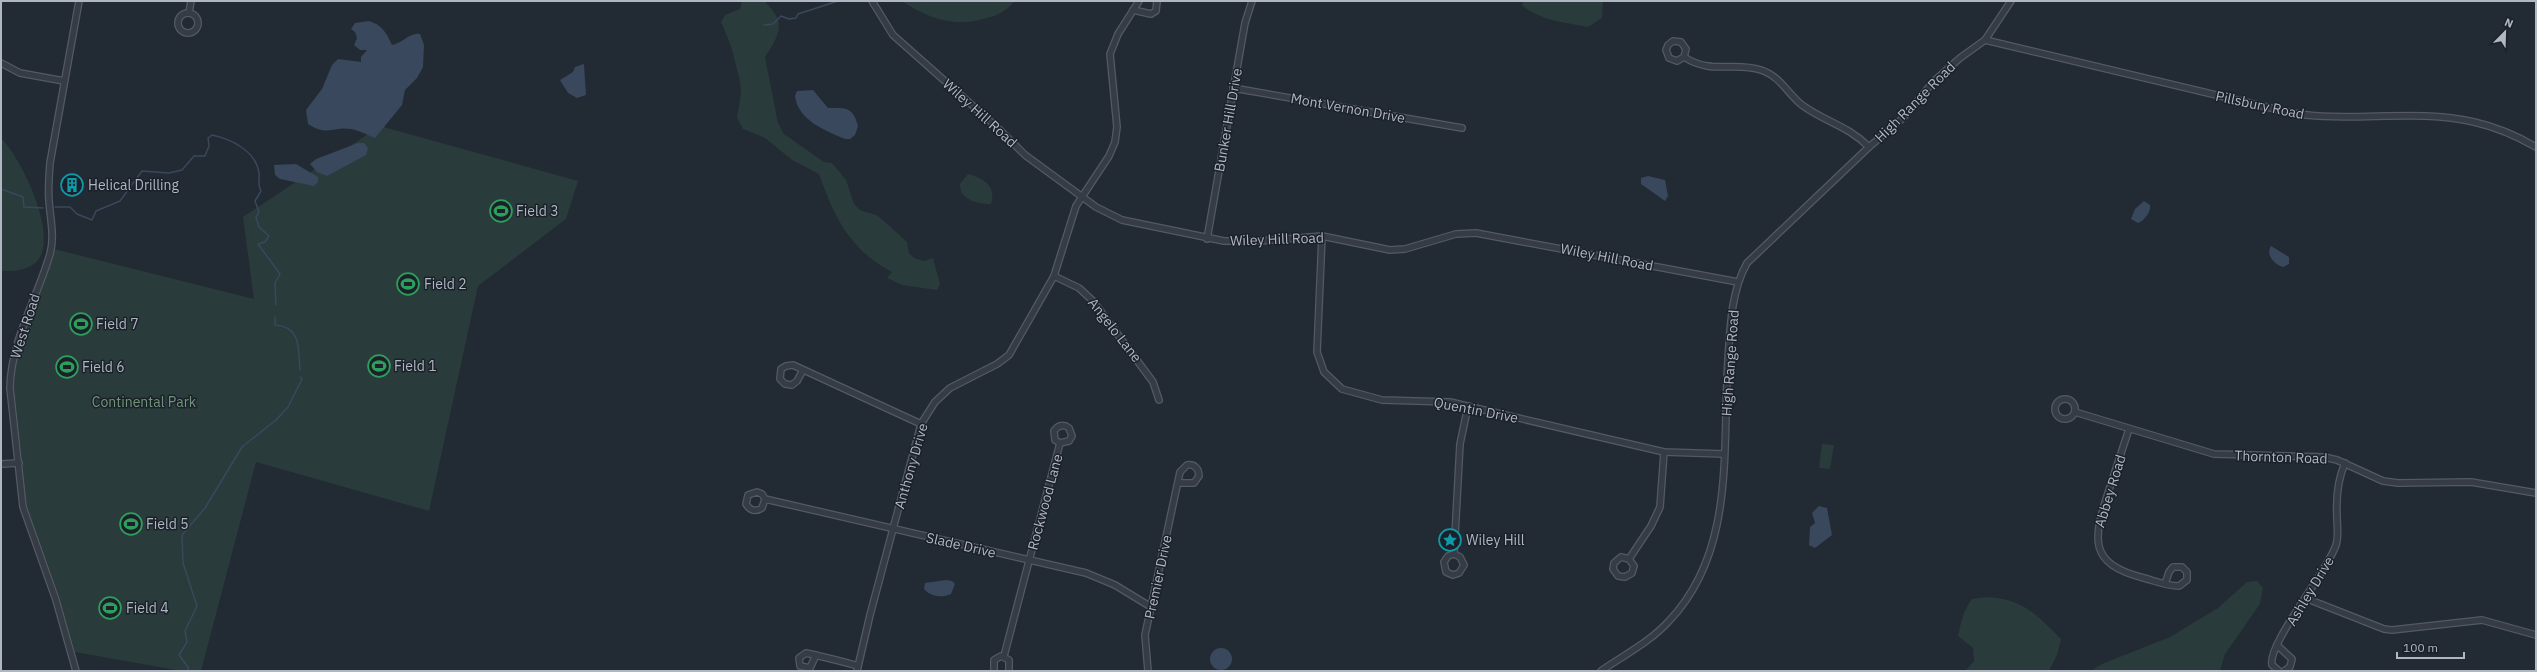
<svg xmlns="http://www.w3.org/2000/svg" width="2537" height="672" font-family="'IBM Plex Sans',sans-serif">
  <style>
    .green { fill: #2a3b3b }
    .water { fill: #39485c }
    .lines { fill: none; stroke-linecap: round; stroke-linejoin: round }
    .stream { stroke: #39485c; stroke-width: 1.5 }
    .minor-casing { stroke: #535a63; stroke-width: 8 }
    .minor { stroke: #363c45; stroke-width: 5.5 }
    .labels { text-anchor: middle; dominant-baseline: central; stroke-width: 3; stroke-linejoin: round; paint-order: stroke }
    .street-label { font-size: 14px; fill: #b0b7c2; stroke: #1b212a }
    .poi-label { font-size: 14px; fill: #b0b7c2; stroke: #1b212a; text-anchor: start }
    .park-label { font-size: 14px; fill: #72957a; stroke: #1b212a }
  </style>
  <rect width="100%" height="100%" fill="#222a34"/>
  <g class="green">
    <path d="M742,1h22c23,21 16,33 1,56l13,66 6,11 40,28 8,1 14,17 8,24 6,6 16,5 7,5 24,22 2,11 5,5 10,3 9,-3 7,26 -3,6 -35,-5 -15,-7 5,-6c-42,-22 -58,-55 -73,-98l-27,-14 -27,-22 -22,-9 -6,-11 4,-25 -1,-12 -9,-35 -10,-24 4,-7 15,-6z"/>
    <path d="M901,1h114c-10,11 -18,15 -32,18 -32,9 -55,-2 -82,-18z"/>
    <path d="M1523,1h80l-1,17 -14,9c-23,-5 -48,-6 -66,-22z"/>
    <path d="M380,126l198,55 -12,38 -88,67 -49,225 -173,-49 -55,209h-20l-106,-19 -15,-53 -33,-93 -13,-118c0,-49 30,-92 40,-139l200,50 -11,-82z"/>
    <path d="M1,138c20,19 62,105 33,126 -10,7 -21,7 -33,7z"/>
    <path d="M968,174c15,4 29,12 23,30 -13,0 -32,-4 -31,-20z"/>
    <path d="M1822,444l12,1 -4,24 -11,-1z"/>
    <path d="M2257,581l6,7 -3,16 -35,50 -5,17h-129l11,-7 68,-27 48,-29 29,-26z"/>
    <path d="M1987,597c36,2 49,17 74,42l-4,16 -8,16h-84l9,-10 -1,-13 -15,-12c3,-14 5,-25 14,-37z"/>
  </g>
  <g class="water">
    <path d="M369,21c13,4 17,11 23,24 11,-2 18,-13 28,-11l4,11 -1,22 -6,11 -12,12 -3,15 -27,33c-8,-3 -17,-8 -24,-9 -18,-3 -23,8 -43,-5l-2,-14 16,-21 10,-24 6,-6 23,3v-5l6,-7h-7l-6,-5 3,-7 -2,-6 -4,-3 4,-6z"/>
    <path d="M584,64l2,31 -9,3 -9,-5 -8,-13 13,-8 2,-5z"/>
    <path d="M813,90l15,18c17,0 25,-2 30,18l-3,9 -5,4h-5c-18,-8 -47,-18 -50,-43l2,-5z"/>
    <path d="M358,143h6l4,5 -2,7 -39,21 -10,-4 -7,-8 6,-5z"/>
    <path d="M296,164l22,13v5l-4,4 -34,-7 -5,-4 -1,-10z"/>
    <path d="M1648,176l17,4 3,16 -3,5 -24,-17v-6z"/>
    <path d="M2144,201l6,4c1,7 -5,15 -12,18l-7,-4 4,-10z"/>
    <path d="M2271,246l18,11v7l-6,3c-8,-2 -18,-12 -12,-21z"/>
    <path d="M1819,506l8,2 5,27 -17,13 -6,-3 1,-18 5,-4 -3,-10z"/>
    <path d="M946,580l6,1 3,3 -4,10c-9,4 -20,3 -27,-5l1,-6z"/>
    <circle cx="1221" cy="659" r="11"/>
  </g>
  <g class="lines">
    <g class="stream">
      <path d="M764,25l9,-1 8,-8 8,3 7,-1 2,-4 40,-13"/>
      <path d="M1,189l22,8 1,10 19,1"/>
      <path d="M55,207h15l7,7 15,6 4,-9 24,-10 22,-30 27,2 13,-3 12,-14h11l4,-10 -1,-8 4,-3c19,4 44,16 47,38 1,7 -2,11 2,18l-6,10 4,11 -3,5 3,10 10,9 -4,6 -7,2 22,30 -5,9 1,22"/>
      <path d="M275,317v8c27,2 23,24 25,45"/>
      <path d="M188,671v-4l-9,-12 8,-13 -2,-11 12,-25 -14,-43 -1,-28 23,-27 37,-61 34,-27 12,-13 14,-28 -2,-2"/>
    </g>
    <g class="minor-casing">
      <g id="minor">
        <path d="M872,1l21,34 106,94 26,26 71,52 26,13 102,21h36l62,-5 68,14 15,-1 51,-15 20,-1 262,49"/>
        <path d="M1133,10l18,4 5,-3 1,-10"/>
        <path d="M189,13l2,-12"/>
        <circle cx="188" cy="23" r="10"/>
        <path d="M1985,40l307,73c60,10 123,-5 182,9 22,5 43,14 62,25"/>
        <path d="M1684,57l-7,4 -8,-3 -3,-8 2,-5 5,-4 8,1 5,7 -2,8c28,18 50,4 77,13 19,6 27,24 41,35 23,17 45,20 67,42"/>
        <path d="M1,63l19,10 44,8"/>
        <path d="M1233,88l229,40"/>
        <path d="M1322,236l-5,116 7,20 18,17 40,11 68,2 214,50 60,2"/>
        <path d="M1207,239l38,-216 7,-22"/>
        <path d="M1054,276l25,12 14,13 60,81 6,18"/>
        <path d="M803,370l-6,11 -5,4 -7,-1 -5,-5 1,-10 5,-3 7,-1 128,59"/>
        <circle cx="2065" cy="409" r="10"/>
        <path d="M2075,412l139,42 110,3 13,3 46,21 15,2 73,-1 65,11"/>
        <path d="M2129,429c-7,21 -14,43 -21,64 -15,46 -20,71 36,85 11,3 23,8 35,8l8,-6v-8l-5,-5h-9l-4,5 -4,12"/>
        <path d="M1,464l18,-1"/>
        <path d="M765,499l-3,9c-6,4 -12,3 -16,-4l2,-9 9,-3 5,2 3,5 321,74 29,12 36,22"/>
        <path d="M1454,554l6,3 4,8 -5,8 -6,2 -7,-3 -2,-10 4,-6 6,-2 6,-110 8,-38"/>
        <path d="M1629,559l5,7 -2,7 -7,4 -7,-1 -5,-7 1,-6 7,-6 8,2 22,-33 9,-19 4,-55"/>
        <path d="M2305,598l79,31 8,1 90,-10 54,15"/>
        <path d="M2278,646l14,13 -2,8 -6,4"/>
        <path d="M816,655l-6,13 -10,-2 -1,-8 7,-5c18,4 35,8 52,13"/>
        <path d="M1004,656l56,-213 9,-2 3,-5 -3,-8c-5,-4 -11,-3 -15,3l1,9 5,3"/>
        <path d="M76,671l-20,-71 -33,-93 -13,-119c1,-48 27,-89 40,-134 5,-18 0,-36 -1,-54 -1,-12 0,-24 1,-37l29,-162"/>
        <path d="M857,671l13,-56 51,-191 14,-22 15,-14 47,-24 12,-9 45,-79 22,-70 33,-50 6,-14 2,-15 -7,-73 8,-20 21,-33"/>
        <path d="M994,671v-11l7,-4 8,4v11"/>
        <path d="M1148,671l-3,-36 35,-163 7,-7c7,-1 12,3 12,11l-5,7h-16"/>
        <path d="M1601,671c23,-16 49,-29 68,-50 67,-70 53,-172 59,-261 2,-31 3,-69 19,-97l122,-116 34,-29 30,-36 27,-24 25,-18 26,-39"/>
        <path d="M2279,671l-7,-6c-5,-21 56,-94 64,-120 3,-9 1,-19 1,-28 -1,-19 0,-36 8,-54"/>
      </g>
    </g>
    <use href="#minor" class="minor"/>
  </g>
  <defs>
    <g id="building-ring" transform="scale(1.15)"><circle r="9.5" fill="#1b212a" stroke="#0f9aa8" stroke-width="1.5"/><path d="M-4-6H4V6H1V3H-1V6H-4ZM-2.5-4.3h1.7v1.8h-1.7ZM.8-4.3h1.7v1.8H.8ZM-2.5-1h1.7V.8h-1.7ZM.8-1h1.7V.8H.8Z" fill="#0f9aa8"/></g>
    <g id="stadium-ring" transform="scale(1.15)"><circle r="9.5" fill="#1b212a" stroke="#2e9e5b" stroke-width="1.5"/><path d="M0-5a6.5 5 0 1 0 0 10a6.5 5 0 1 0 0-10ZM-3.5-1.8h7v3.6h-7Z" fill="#2e9e5b"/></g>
    <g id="sight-ring" transform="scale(1.15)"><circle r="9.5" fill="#1b212a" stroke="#0f9aa8" stroke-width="1.5"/><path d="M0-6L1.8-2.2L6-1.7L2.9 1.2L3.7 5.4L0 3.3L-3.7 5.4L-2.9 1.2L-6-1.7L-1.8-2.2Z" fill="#0f9aa8"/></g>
  </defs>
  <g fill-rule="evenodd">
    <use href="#building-ring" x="72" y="185"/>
    <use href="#stadium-ring" x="501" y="211"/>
    <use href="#stadium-ring" x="408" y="284"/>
    <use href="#stadium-ring" x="81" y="324"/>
    <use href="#stadium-ring" x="379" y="366"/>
    <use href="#stadium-ring" x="67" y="367"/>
    <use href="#stadium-ring" x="131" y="524"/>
    <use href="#sight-ring" x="1450" y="540"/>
    <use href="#stadium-ring" x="110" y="608"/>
  </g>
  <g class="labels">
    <g class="street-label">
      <text transform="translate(1915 102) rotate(-45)">High Range Road</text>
      <text transform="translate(2260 105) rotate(12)">Pillsbury Road</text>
      <text transform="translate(1348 108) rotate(10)">Mont Vernon Drive</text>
      <text transform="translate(980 113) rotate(42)">Wiley Hill Road</text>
      <text transform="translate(1228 120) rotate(-80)">Bunker Hill Drive</text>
      <text transform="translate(1277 239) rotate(-2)">Wiley Hill Road</text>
      <text transform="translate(1607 257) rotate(11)">Wiley Hill Road</text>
      <text transform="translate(25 326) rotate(-72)">West Road</text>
      <text transform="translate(1115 330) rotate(52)">Angelo Lane</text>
      <text transform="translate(1730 363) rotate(-86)">High Range Road</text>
      <text transform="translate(1476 410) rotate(11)">Quentin Drive</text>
      <text transform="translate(2281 457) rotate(2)">Thornton Road</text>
      <text transform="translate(911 466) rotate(-74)">Anthony Drive</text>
      <text transform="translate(2110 491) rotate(-73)">Abbey Road</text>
      <text transform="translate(1045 502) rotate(-75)">Rockwood Lane</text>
      <text transform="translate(961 545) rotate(13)">Slade Drive</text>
      <text transform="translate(1158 577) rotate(-78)">Premier Drive</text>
      <text transform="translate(2310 591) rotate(-59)">Ashley Drive</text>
    </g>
    <g class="poi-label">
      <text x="88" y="185">Helical Drilling</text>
      <text x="516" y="211">Field 3</text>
      <text x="424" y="284">Field 2</text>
      <text x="96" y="324">Field 7</text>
      <text x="394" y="366">Field 1</text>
      <text x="82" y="367">Field 6</text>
      <text x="146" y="524">Field 5</text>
      <text x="1466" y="540">Wiley Hill</text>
      <text x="126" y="608">Field 4</text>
    </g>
    <g class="park-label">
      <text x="144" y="402">Continental Park</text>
    </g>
  </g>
  <rect width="2537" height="672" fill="none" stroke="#b0b7c2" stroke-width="4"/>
  <g transform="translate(2505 32) rotate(23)" stroke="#1b212a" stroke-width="3" paint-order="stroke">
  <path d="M0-3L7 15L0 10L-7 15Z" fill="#b0b7c2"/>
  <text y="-6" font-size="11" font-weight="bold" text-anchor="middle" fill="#b0b7c2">N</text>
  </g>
  <path d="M2397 652v6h67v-6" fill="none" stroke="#b0b7c2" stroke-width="2"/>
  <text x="2403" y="652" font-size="12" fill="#b0b7c2" stroke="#1b212a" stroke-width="3" paint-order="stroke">100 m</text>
</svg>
